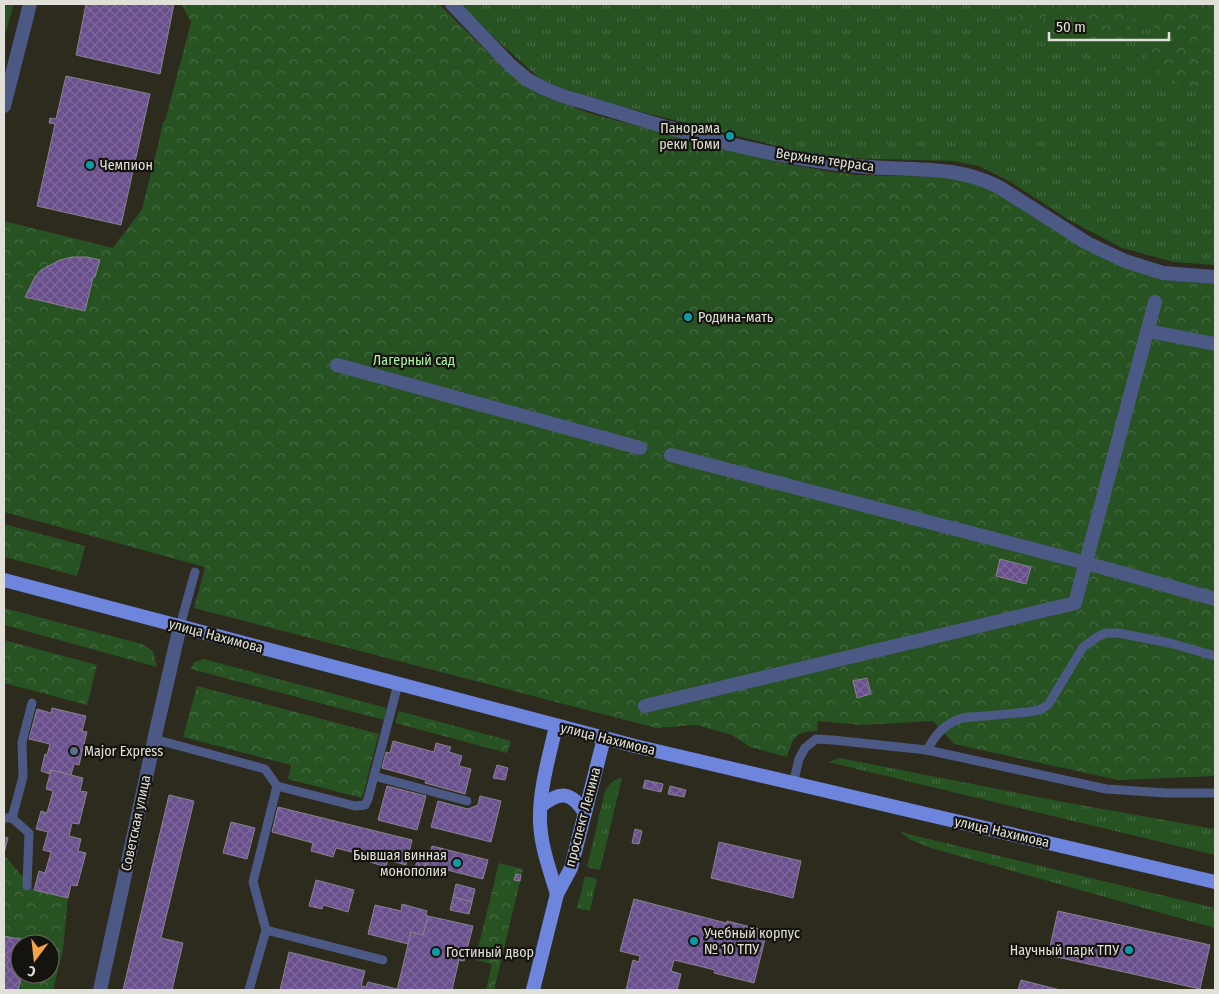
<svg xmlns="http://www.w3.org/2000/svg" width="1219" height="994" font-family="'Fira Sans Condensed',sans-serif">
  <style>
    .grass { fill: url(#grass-tufts) }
    .forest { fill: url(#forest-crowns); fill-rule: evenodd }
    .pitch { fill: #275222 }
    .building { fill: url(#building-cross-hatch); stroke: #888290 }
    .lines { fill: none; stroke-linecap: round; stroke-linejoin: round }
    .service { stroke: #4d5985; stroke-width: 9 }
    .pedestrian { stroke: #4d5985; stroke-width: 14 }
    .minor { stroke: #4d5985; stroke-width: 14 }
    .tertiary { stroke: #4d5985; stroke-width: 14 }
    .primary { stroke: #6e85de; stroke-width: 14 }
    .culture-dot { fill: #0f9aa8; stroke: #14130d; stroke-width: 2 }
    .service-dot { fill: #5c6f8a; stroke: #14130d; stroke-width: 2 }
    .labels { text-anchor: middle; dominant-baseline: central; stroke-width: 4.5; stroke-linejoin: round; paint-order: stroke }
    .poi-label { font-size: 14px; fill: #e1e0d8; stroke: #14130d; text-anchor: start }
    .street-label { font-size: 14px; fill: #e1e0d8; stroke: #14130d }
    .park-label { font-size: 14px; fill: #acf4a3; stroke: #14130d }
  </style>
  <defs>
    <pattern id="grass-tufts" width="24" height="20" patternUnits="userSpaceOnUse" patternTransform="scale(1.25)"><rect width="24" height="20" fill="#275222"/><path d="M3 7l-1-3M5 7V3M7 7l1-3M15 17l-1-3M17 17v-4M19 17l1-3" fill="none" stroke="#466b41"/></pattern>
    <pattern id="forest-crowns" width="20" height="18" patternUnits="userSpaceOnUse" patternTransform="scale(1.25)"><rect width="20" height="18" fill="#275222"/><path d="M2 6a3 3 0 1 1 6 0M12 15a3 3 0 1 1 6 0" fill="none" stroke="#466b41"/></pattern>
    <pattern id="building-cross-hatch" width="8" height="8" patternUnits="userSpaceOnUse" patternTransform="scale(1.25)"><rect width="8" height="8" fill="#694f8c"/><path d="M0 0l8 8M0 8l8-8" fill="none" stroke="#7e689b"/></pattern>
  </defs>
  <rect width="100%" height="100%" fill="#2d2a1e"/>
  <g class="grass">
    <path d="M461,4h754v261l-41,-3 -52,-14 -53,-28 -60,-39 -30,-15 -26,-5 -111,-3 -49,-8 -171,-43 -60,-19 -22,-9 -41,-37z"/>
    <path d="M840,758l218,43 157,28v26l-387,-93z"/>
    <path d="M622,778l-22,92 -13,-3 18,-76c4,-7 9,-12 17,-13z"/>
    <path d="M900,832l315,76v20l-284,-80 -20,-8z"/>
    <path d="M585,876l12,3 -7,32 -13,-3z"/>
  </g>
  <g class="forest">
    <path d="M181,4h258l68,67 31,23 54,20 185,48 55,10 25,3 89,2 27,6 28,11 51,34 56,33 61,19 46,4v492l-97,4 -164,-36 -21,-23 -71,4 -44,-4 -1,10c-22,0 -24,7 -30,26l-37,-10 -18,-12 -35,-10 -41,3 -462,-120 11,-41 -201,-55v-291l109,27 29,-39 17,-68 4,-19 2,-1 26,-99z"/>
    <path d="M1022,4h193v90c-15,1 -43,-13 -56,-21 -5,-3 -9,-10 -13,-15l3,-21 7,-13 -2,-7 -6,-3 -8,-1 -8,8 -6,17 -14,9h-25l-7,-7 -5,-24 -15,-8 -11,1 -7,14 -10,4 -10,-5 -3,-8z"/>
    <path d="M4,524l81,22 -8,30 -73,-19z"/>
    <path d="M4,608l138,36 11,7 4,16 -153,-42z"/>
    <path d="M4,640l93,25 -10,40 -83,-22z"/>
    <path d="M204,659l183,49 -3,12 -193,-51 3,-7z"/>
    <path d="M197,686l182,48 -17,64 -74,-19 3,-14 -108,-28z"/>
    <path d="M399,711l112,30 -4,12 -112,-30z"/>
    <path d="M4,855l30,35 34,8 -5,51 -10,41h-49zM20,944h30v30h-30z"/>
    <path d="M499,863l24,6 -29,121h-8l6,-26 -17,-4z"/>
  </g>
  <path class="pitch" d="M4,4h10l-10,34z"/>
  <g class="building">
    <path d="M86,4h88l-14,70 -84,-19z"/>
    <path d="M66,76l84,18 -29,131 -84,-19 18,-82 -6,-1 1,-5 6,1z"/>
    <path d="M72,257h15l13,3 -5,17h-2l-8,34 -60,-14 10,-20 6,-7 19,-10z"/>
    <path d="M1000,559l31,8 -5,17 -30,-8z"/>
    <path d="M867,678l4,16 -14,4 -4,-17z"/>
    <path d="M52,708l34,8 -4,15 5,1 -8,33 -5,-1 -3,11 -20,-5 -1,4 -9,-3 4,-17 2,1 3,-11 -21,-5 8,-30 14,4z"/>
    <path d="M393,741l41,11 2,-9 15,4 -2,5 13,4 -3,10 12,3 -6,25 -40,-11 1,-3 -44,-12 4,-16 4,1z"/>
    <path d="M497,765l11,3 -3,12 -12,-2z"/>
    <path d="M51,770l32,8 -3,13 7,1 -8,32 -7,-1 -3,13 12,3 -3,12 8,2 -9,33 -6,-1 -3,13 -34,-8 5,-19 6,2 6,-21 -8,-2 5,-18 -12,-3 5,-18 6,2 6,-22 -7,-2z"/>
    <path d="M645,780l18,4 -2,8 -18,-4z"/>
    <path d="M387,786l39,10 -9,34 -39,-10z"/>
    <path d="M670,786l16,4 -2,7 -16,-3z"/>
    <path d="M169,795l25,6 -33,137 22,5 -11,47h-49z"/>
    <path d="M480,796l21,5 -10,41 -60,-15 7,-26 30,8 10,-4z"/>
    <path d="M278,807l134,33 -6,25 -18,-5 -2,7 -16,-5 1,-5 -35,-9 -3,9 -22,-6 2,-8 -41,-11z"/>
    <path d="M231,822l24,6 -8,31 -24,-6z"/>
    <path d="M635,829l7,2 -3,13 -7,-1z"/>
    <path d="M4,837l4,1 -4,15z"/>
    <path d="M719,842l82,19 -8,37 -82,-20z"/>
    <path d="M432,846l56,14 -5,19 -56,-14z"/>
    <path d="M418,858l10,2 -2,10 -11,-2z"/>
    <circle cx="422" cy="864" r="3.5"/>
    <path d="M516,874l5,1 -1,6 -6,-1z"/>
    <path d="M316,880l38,10 -6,22 -25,-7 -1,4 -13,-3z"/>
    <path d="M456,884l19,5 -3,13 -19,-5z"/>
    <path d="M453,897l19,5 -3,12 -19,-4z"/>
    <path d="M634,899l92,24 1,-2 40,10 -13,52 -40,-10 1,-3 -41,-10 -3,11 10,3 -4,16h-51l7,-30 6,2 1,-6 -20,-5z"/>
    <path d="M402,904l25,7 -1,4 2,1 -5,19 -12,-3 -3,12 -40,-10 7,-29 26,6z"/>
    <path d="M1058,911l152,34 -10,44 -152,-34z"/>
    <path d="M428,916l45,10 -9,35 -5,-1 -7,30h-55l14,-58 12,3z"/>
    <path d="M4,936l25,5 -1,3h-8v30h2l-4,16h-14z"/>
    <path d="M289,952l76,19 -4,15 5,1 2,-5 29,7v1h-117z"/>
    <path d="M1021,980l39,10h-42z"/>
  </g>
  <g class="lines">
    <g class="service">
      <path d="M180,626l15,-54"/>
      <path d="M154,739l111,30 12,17 -24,96 13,48 -17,60"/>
      <path d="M927,750c9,-16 17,-26 35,-32l66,-6 11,-2 9,-5 35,-58 16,-11 7,-3h12l52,10 45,13"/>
      <path d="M374,776l93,25"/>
      <path d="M793,784l6,-25 6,-11 11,-9 17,1 94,10 179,39 60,4h49"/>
      <path d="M277,786l78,20 10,-1 3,-6 30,-115"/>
      <path d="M4,818h8l11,-41 -1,-35 10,-39"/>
      <path d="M12,818l17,15 -2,53"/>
      <path d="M266,930l117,30"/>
    </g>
    <g class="pedestrian">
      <path d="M452,4l58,61 18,15 15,8 20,8c74,22 148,47 224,60 33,6 67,11 101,12 41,2 73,0 111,19l88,56 38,18 38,12 52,4"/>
      <path d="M1148,331l67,13"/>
      <path d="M337,365l303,83"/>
      <path d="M671,455l415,108 129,36"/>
      <path d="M645,706l430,-103 80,-301"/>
    </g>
    <path class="minor" d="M4,106l26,-102"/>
    <path class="tertiary" d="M100,990l57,-263 23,-101"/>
    <g class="primary">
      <path d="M4,580l631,166 580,136"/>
      <path d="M556,726c-7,31 -17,64 -16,96 1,25 10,49 17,72"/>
      <path d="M541,806c19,-15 30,-15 44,7"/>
      <path d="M533,990l24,-96 14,-26 33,-130"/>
    </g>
  </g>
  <g class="culture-dot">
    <circle cx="730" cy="136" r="5"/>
    <circle cx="90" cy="165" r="5"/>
    <circle cx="688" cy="317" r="5"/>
    <circle cx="457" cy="863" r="5"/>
    <circle cx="694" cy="941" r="5"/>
    <circle cx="1129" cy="950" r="5"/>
    <circle cx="436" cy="952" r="5"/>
  </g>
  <circle class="service-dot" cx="74" cy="751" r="5"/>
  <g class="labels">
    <g class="poi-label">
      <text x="720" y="128" text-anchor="end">Панорама<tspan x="720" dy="16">реки Томи</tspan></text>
      <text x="100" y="165">Чемпион</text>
      <text x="698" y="317">Родина-мать</text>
      <text x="84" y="751">Major Express</text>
      <text x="447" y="855" text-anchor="end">Бывшая винная<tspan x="447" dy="16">монополия</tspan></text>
      <text x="704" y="933">Учебный корпус<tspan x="704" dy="16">№ 10 ТПУ</tspan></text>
      <text x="1119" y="950" text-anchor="end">Научный парк ТПУ</text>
      <text x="446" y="952">Гостиный двор</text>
    </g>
    <g class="street-label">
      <text transform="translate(825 160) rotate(8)">Верхняя терраса</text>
      <text transform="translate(216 636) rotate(15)">улица Нахимова</text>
      <text transform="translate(608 739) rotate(14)">улица Нахимова</text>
      <text transform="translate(583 817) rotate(-75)">проспект Ленина</text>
      <text transform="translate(136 823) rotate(-78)">Советская улица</text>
      <text transform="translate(1002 832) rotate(13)">улица Нахимова</text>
    </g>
    <g class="park-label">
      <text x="414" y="360">Лагерный сад</text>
    </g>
  </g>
  <rect width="1219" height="994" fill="none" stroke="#e1e0d8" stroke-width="10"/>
  <g transform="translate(35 959) rotate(195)"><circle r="24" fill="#14130d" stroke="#66655e"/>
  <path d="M0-4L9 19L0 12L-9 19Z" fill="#f7a148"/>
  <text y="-8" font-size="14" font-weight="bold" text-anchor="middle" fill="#e1e0d8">С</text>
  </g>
  <path d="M1049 32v8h120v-8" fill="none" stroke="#e1e0d8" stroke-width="2.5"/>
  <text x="1056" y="32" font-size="15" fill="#e1e0d8" stroke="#14130d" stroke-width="4" paint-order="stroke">50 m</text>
</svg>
